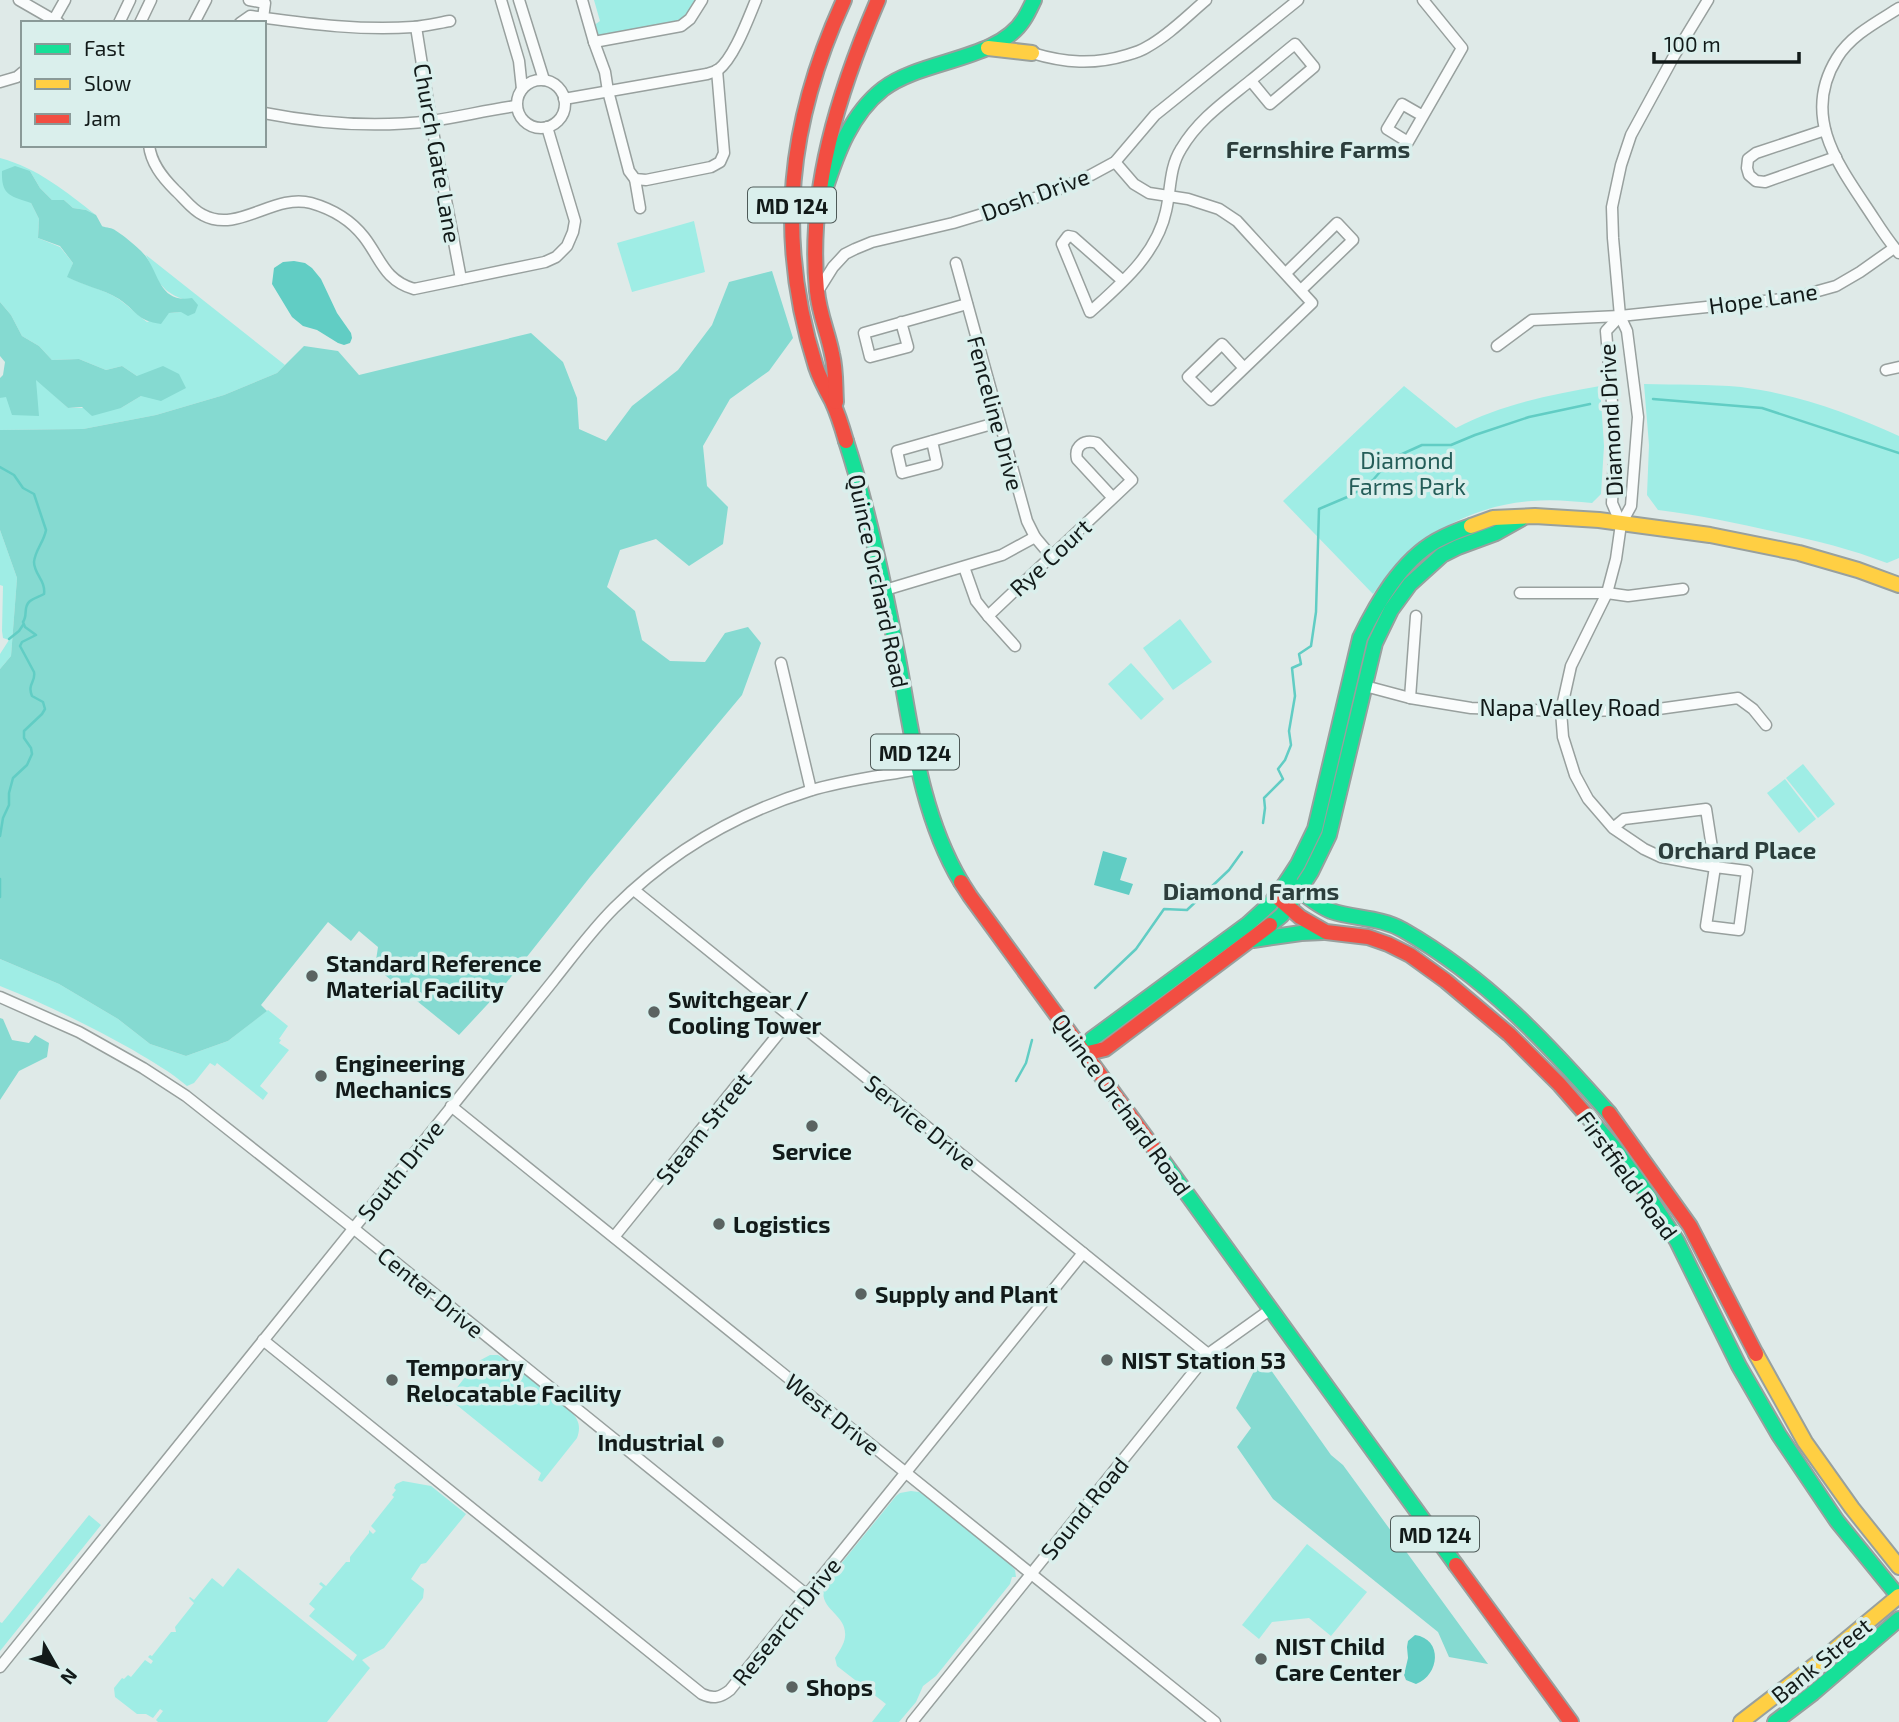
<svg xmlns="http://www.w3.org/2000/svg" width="1899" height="1722" font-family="'Exo 2',sans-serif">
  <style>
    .green { fill: #9fede5 }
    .forest { fill: #85dad1 }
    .water { fill: #61cdc4 }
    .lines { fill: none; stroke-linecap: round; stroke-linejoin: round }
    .stream { stroke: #61cdc4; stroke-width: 2.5 }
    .street-casing { stroke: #98a09e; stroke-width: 13 }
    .fast-casing { stroke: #98a09e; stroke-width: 18 }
    .slow-casing { stroke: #98a09e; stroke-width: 18 }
    .jam-casing { stroke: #98a09e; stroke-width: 18 }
    .street { stroke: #fafcfc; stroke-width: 10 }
    .fast { stroke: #16e098; stroke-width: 14 }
    .slow { stroke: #ffcf43; stroke-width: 14 }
    .jam { stroke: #f24e42; stroke-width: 14 }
    .poi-dot { fill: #5a6361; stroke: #daefec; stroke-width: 2.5 }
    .labels { text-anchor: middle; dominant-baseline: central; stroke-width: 7; stroke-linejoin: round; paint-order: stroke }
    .shield { fill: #daefec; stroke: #4e5a58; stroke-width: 2 }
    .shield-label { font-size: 21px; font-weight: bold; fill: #121a19 }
    .street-label { font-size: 23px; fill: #121a19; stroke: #daefec }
    .park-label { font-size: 23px; fill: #245d58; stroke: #daefec }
    .poi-label { font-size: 23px; font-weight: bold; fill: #121a19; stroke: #daefec; text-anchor: start }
    .neighbourhood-label { font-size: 24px; font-weight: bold; fill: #2c3e3c; stroke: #daefec }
  </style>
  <rect width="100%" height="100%" fill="#dfeae8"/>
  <g class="green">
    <path d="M594,0h104l-10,15 -8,7 -81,14 -3,-2 -3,-8 7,-5z"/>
    <path d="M0,158c38,10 66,34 96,57l-10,-5 -13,-2 -9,-8h-12l-12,-12 -10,-17 1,32 8,16 -1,19 22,9 13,16 -5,14c16,9 37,12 52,23 10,7 17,15 27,22l22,-9 12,-1 2,-13c-24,-8 -27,-22 -37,-44l139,110 -8,8 -53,22 -68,20 -73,14 -83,1v-32l36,-19 32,29h53l20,-12 -4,-20 -15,-10 -16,4 -27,-11 -27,1 -13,-14 -17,-10 -11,-21 -11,-13z"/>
    <path d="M694,221l11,51 -73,20 -15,-49z"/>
    <path d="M1644,384c32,1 65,0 97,3 55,7 108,26 158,49v122l-12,5c-36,-14 -73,-23 -111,-31 -39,-9 -78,-17 -118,-22l-11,-15 2,-50z"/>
    <path d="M1404,386l52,42c46,-24 94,-33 144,-42l4,60 -3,48 -9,9c-20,-2 -40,-4 -60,-2 -66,5 -121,39 -159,93l-90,-93z"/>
    <path d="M0,530l17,48 -6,78 -11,13v-15l9,-14 -6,-2 -1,-7 1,-45 -3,-1z"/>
    <path d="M1180,619l32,43 -39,28 -30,-42z"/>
    <path d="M1131,663l33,36 -23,21 -33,-36z"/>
    <path d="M1803,764l32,40 -17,14 -32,-40z"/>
    <path d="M1785,779l31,40 -17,14 -32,-40z"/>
    <path d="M0,959l59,25 59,35 32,25 36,12 42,-15 40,-31 20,16 -9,13 2,1 -2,3 10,7 -29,36 8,7 -5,7 -46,-37 -2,3 -5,-3 -16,20 -7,3c-16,-14 -36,-25 -54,-36 -43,-24 -87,-46 -133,-64z"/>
    <path d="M490,1355h8l9,5 64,52c8,7 10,16 6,26l-35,44 -4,-2 3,-7 -88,-71 -6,4 -3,-2 33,-42z"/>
    <path d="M403,1481l28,5 35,28 -40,49 -5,1 -10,15 13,10 -1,9 -39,50 -22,12 8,8 -43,54h-169l-2,-2 7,-9 -3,-2 -7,9 -7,-4h-9l-22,-17 -1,-9 8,-10 2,1 4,-4 3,2 14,-17 6,4 2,-3 -5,-4 2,-2 2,1 19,-24h5l-1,-5 19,-24 -5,-5 1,-1 4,3 18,-22 11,9 15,-19 115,93 4,-6 -48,-39 6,-7 -6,-5 14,-17 -4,-3 2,-2 5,4 20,-24h4v-5l19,-24v-3l4,4 3,-3 -5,-5 23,-29 -2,-2 4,-5 -2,-2 2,-4z"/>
    <path d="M911,1491l8,1 8,5 82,66 6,7 1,7h-4l-2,7 -74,92 -13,10 -7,16 -17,20h-27l14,-18 -49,-38 -2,-8c4,-7 9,-13 10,-21 3,-25 -33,-28 -18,-56l69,-85 4,-3z"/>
    <path d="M89,1515l12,10 -101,126v-29l2,1z"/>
    <path d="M1307,1544l60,48 -36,44 -22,-18 -37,4 -13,17 -17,-14z"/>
  </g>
  <g class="forest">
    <path d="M15,166l15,5 10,17 12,12h12l9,8 13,2 10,5 6,11c1,1 10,2 11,3 8,4 30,22 34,29 13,20 14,45 45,40l6,7 -3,8 -7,3 -7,-4 -12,1 -8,11c-24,-3 -24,-13 -42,-25 -16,-10 -35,-13 -52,-22l6,-14 -13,-17 -22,-8 1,-19 -8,-16c-20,-7 -30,-7 -29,-32z"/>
    <path d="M772,271l21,67 -24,33 -39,28 -27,47 4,40 21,21 -5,37 -34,22 -33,-27 -36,11 -13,37 28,24 7,29 28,21 35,1 20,-29 23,-6 13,16 -19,52 -152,182 -91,115 -40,43 -84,-68 3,-20 -19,-16 -8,10 -23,-19 -67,83 6,6 -39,30 -42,15 -36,-12 -32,-25 -59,-35 -59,-25v-290l11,-13 6,-78 -17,-48v-100l83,-1 73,-14 68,-20 53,-22 27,-27 34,5 21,24 172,-42 32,29 14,36 2,31 27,12 26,-35 46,-36 34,-45 17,-43z"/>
    <path d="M0,302l11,13 11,21 17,10 13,14 27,-1 27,11 16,-4 15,10 26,-10 16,8 7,14 -25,13 -20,-5 -20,12 -29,8 -10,-9 -14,1 -32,-28 3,36 -27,-1 -6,-18 -6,1v-20l3,-3 2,-13 -5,-6z"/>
    <path d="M0,1018l3,1 9,21 17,3 6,-8 14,8 -2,14 -28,14 -19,29z"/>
    <path d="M1268,1366l63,89 12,10 145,199 -39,-7 -11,-25 -165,-133 -36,-52 14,-19 -15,-20 20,-41z"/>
  </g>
  <g class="water">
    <path d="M294,261l11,2 7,5 9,11 16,34 14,20 1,5 -2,5 -6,2 -6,-2 -21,-13 -14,-4 -11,-9 -20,-33 2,-16 9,-6z"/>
    <path d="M1103,851l24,7 -7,22 13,4 -4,11 -35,-10z"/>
    <path d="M1415,1635c28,4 25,40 1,49l-10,-4 -2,-5 4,-17 -1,-11 1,-6z"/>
  </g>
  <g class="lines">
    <g class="stream">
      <path d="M1653,399l109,9 137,45"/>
      <path d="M0,467l14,8 9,13 11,6 12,36c-2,12 -11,20 -12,32 0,12 12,19 10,32 -5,3 -11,4 -15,8 -6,6 -1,13 -6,20l2,5 11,8 -14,7 -2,4 14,26c2,10 -7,12 -2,24l11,6 2,7 -3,5 -18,17v7l7,10 1,6 -5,11 -14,13 -4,15v12l-6,13 -3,18"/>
      <path d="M9,639l10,-8 4,-6"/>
      <path d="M1263,823l2,-15 -1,-10 19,-19 -5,-10 7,-9 6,-15 -2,-14 6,-35 -3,-28 9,-4 -2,-10 12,-8 5,-34 3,-103 33,-14 21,-15 18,-21 31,-14h29l24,-10 54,-18 61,-13"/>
      <path d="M0,879v18"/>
      <path d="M1095,988l41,-39 28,-40 23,1 42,-40 13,-18"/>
      <path d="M1016,1081l10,-18 6,-23"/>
    </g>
    <g class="street-casing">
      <g id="street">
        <path d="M19,0l40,23"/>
        <path d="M249,0l16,3 -2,15"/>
        <path d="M501,0l18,61 3,28"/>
        <path d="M519,0l25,80"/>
        <path d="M582,0l12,42 11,30 3,19 21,80 6,8 11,1 65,-13 9,-5 4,-9 -7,-83"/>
        <path d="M1899,8c-22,14 -48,27 -62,50 -34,55 -3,101 28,147 11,16 21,34 34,48"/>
        <path d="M52,23l13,-23"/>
        <path d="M119,23l11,-23"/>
        <path d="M140,23l11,-23"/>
        <path d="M194,23l12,-23"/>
        <path d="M240,23l10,-7c54,7 108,15 163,11 12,-1 25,-4 37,-6"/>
        <path d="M416,27l15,94 30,158"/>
        <path d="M594,42l87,-16 9,-7 12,-19"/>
        <path d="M1032,53c33,10 62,12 95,2 7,-2 14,-4 20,-8 22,-12 40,-31 59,-47"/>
        <circle cx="541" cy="104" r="24"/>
        <path d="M0,82l17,-5 6,-5"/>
        <path d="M564,99l143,-25c3,-1 7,-2 11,-4 16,-12 30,-51 38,-70"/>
        <path d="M264,113c56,11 110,15 167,8 28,-4 56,-11 85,-15"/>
        <path d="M1423,116l-21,-12 -15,25 21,13 54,-94 -39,-48"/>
        <path d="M1825,130l-69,23 -8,6 -1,9 2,7 7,6 9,1 71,-25"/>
        <path d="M149,145c2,18 13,32 26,45 9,8 17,20 28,25 35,19 71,-22 108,-12 21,6 39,16 53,34 17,22 20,43 50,52l131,-27 11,-5 11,-11 6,-14 2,-11 -28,-94"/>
        <path d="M1115,162l19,22 15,9 39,6 31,10 18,12 75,82 -101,97 -23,-23 34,-33 22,24"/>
        <path d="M635,179l5,29"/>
        <path d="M956,263l71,258 8,16 16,19"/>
        <path d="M1286,273l51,-50 16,17 -52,50"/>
        <path d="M1123,281l-50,-44 -5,-1 -6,8 28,68c31,-28 67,-58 76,-101 5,-21 3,-43 15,-62 17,-29 43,-47 69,-68 15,-12 30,-25 45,-37l19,23 -44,37 -19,-23"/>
        <path d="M818,291l15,-24 12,-13 10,-5 17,-7 81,-19 95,-29 43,-19 24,-13 40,-47 143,-115"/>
        <path d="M1620,316l-14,15 9,107 -3,65 9,21"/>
        <path d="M901,322l7,25 -38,10 -6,-24 103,-29"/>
        <path d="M1497,346l35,-26 88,-4 173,-18 43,-12 24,-14 34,-24"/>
        <path d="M1886,370l13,-3"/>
        <path d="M932,441l5,23 -35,9 -5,-22 102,-29"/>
        <path d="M964,567l12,34 12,15 27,30"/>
        <path d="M885,590l117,-35 33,-18"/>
        <path d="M1520,593h87l21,3 55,-7"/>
        <path d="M988,616l125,-118 19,-18 -35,-37c-13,-4 -23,3 -20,16l36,39"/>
        <path d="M781,663l30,127"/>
        <path d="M1365,686l45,12 61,10 90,3 90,-1 87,-12 15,11 13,16"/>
        <path d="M1410,698l6,-82"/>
        <path d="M1613,828l11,-9 82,-10 9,58 -54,-10 -17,-8 -31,-21 -25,-29 -13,-24 -12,-38 -2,-26 10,-45 36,-73 9,-34 5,-35 10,-18 7,-89 -11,-86 -7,-15 -7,-78 -1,-31 9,-42 10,-30 43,-79 34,-56"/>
        <path d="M1715,867l32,4 -8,59 -33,-4z"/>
        <path d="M634,890l574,464"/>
        <path d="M0,997l79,35 64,36 43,28 167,132 454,367"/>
        <path d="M451,1106l764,616"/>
        <path d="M614,1237l178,-220"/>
        <path d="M263,1340l439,354c11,5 18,4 28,-4l353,-437"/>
        <path d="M0,1667l553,-686c20,-25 39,-51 61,-73 55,-55 121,-94 195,-117 35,-11 73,-15 109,-22"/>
        <path d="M912,1722l296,-368 63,-45"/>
      </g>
    </g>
    <g class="fast-casing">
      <g id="fast">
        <path d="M825,190c12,-37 26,-76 58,-101 39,-30 115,-28 141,-70 4,-6 7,-13 10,-19"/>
        <path d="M846,441c23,71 38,144 52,217 14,76 23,157 63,224"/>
        <path d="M1287,881c14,10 28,24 44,30 24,8 49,6 72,19 84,48 143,112 206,183"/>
        <path d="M1270,925l12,-10 18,-26 11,-17 18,-37 46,-192 16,-33 19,-26 32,-29 16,-8 38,-14 25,-14"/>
        <path d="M1253,940l48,-7 22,-1"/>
        <path d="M1084,1054l8,-15 156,-115 22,-20 17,-23 11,-17 17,-35 45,-191c17,-35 41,-77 76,-97 11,-6 23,-11 35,-15"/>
        <path d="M1588,1117l25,29 29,40 35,55 62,125 40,69 58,86 62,76"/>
        <path d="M1161,1158l295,407"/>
        <path d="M1775,1722l38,-29 86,-74"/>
      </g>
    </g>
    <g class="slow-casing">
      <g id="slow">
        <path d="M988,48l44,5"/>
        <path d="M1471,526l22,-8 42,-2 64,4 111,15 89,18 59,17 41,15"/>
        <path d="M1756,1354l49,88 47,66 47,59"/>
        <path d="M1741,1722l87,-67 71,-59"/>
      </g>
    </g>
    <g class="jam-casing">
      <g id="jam">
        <path d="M844,0c-56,122 -69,238 -28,367 4,12 10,23 16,34 6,13 10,26 14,40"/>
        <path d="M836,402c-1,-16 0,-32 -4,-48 -4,-21 -13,-41 -15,-63 -10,-101 22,-200 61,-291"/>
        <path d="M961,882l9,14 191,262"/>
        <path d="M1276,896l24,21 26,15 42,5 20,7 22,11 36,26 63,53 51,51 28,32"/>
        <path d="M1084,1054l21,-5 165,-124"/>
        <path d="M1609,1113l81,113 66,128"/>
        <path d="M1456,1565l115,157"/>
      </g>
    </g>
    <use href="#street" class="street"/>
    <use href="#fast" class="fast"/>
    <use href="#slow" class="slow"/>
    <use href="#jam" class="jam"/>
  </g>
  <g class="poi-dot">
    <circle cx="312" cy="976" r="7"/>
    <circle cx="654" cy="1012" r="7"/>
    <circle cx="321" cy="1076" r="7"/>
    <circle cx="812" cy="1126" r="7"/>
    <circle cx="719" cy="1224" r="7"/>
    <circle cx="861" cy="1294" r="7"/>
    <circle cx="1107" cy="1360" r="7"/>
    <circle cx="392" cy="1380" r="7"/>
    <circle cx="718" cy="1442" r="7"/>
    <circle cx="1261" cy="1659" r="7"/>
    <circle cx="792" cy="1687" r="7"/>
  </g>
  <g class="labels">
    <g class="shield">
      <rect x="748" y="187.5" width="88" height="35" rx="5"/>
      <rect x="871" y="734.5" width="88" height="35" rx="5"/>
      <rect x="1391" y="1516.5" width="88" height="35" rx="5"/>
    </g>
    <g class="shield-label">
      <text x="792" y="205">MD 124</text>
      <text x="915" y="752">MD 124</text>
      <text x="1435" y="1534">MD 124</text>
    </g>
    <g class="street-label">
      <text transform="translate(438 153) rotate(80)">Church Gate Lane</text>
      <text transform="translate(1035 194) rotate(-20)">Dosh Drive</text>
      <text transform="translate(1763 298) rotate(-8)">Hope Lane</text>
      <text transform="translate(996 413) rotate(75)">Fenceline Drive</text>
      <text transform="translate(1610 420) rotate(-93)">Diamond Drive</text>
      <text transform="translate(1050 557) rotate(-43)">Rye Court</text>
      <text transform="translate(879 581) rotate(78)">Quince Orchard Road</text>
      <text x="1570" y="707">Napa Valley Road</text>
      <text transform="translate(1122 1104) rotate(54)">Quince Orchard Road</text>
      <text transform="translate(921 1122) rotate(39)">Service Drive</text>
      <text transform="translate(703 1128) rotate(-51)">Steam Street</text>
      <text transform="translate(400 1170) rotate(-51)">South Drive</text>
      <text transform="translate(1628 1175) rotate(54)">Firstfield Road</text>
      <text transform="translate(431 1292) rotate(39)">Center Drive</text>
      <text transform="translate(833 1414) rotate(39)">West Drive</text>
      <text transform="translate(1084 1508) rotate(-51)">Sound Road</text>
      <text transform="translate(786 1621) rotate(-51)">Research Drive</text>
      <text transform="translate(1821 1660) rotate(-39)">Bank Street</text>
    </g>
    <g class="park-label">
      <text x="1407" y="460">Diamond<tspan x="1407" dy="26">Farms Park</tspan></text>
    </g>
    <g class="poi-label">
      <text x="326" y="963">Standard Reference<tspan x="326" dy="26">Material Facility</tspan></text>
      <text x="668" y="999">Switchgear /<tspan x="668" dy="26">Cooling Tower</tspan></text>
      <text x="335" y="1063">Engineering<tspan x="335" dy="26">Mechanics</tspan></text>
      <text x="812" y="1151" text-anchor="middle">Service</text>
      <text x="733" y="1224">Logistics</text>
      <text x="875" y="1294">Supply and Plant</text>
      <text x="1121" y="1360">NIST Station 53</text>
      <text x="406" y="1367">Temporary<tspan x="406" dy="26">Relocatable Facility</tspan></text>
      <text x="704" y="1442" text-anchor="end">Industrial</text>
      <text x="1275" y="1646">NIST Child<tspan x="1275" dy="26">Care Center</tspan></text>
      <text x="806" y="1687">Shops</text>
    </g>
    <g class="neighbourhood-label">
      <text x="1318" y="148">Fernshire Farms</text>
      <text x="1737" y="849">Orchard Place</text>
      <text x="1251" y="890">Diamond Farms</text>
    </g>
  </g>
  <rect x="21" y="21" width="245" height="126" fill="#daefec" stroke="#8a9a98" stroke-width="2"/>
  <rect x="35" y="44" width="35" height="10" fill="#16e098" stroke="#8a9a98" stroke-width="2"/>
  <text x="84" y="56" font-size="21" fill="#121a19">Fast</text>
  <rect x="35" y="79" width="35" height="10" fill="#ffcf43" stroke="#8a9a98" stroke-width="2"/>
  <text x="84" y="91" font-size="21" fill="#121a19">Slow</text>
  <rect x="35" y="114" width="35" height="10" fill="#f24e42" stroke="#8a9a98" stroke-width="2"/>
  <text x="84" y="126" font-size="21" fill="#121a19">Jam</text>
  <g transform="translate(56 1666) rotate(129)" stroke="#daefec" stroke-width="5" paint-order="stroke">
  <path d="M0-5L12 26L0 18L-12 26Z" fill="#121a19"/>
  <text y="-10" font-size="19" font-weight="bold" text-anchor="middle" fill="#121a19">N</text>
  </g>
  <path d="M1654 52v10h145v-10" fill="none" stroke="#121a19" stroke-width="3.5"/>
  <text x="1664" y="52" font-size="21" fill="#121a19" stroke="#daefec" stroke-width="5" paint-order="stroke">100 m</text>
</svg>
